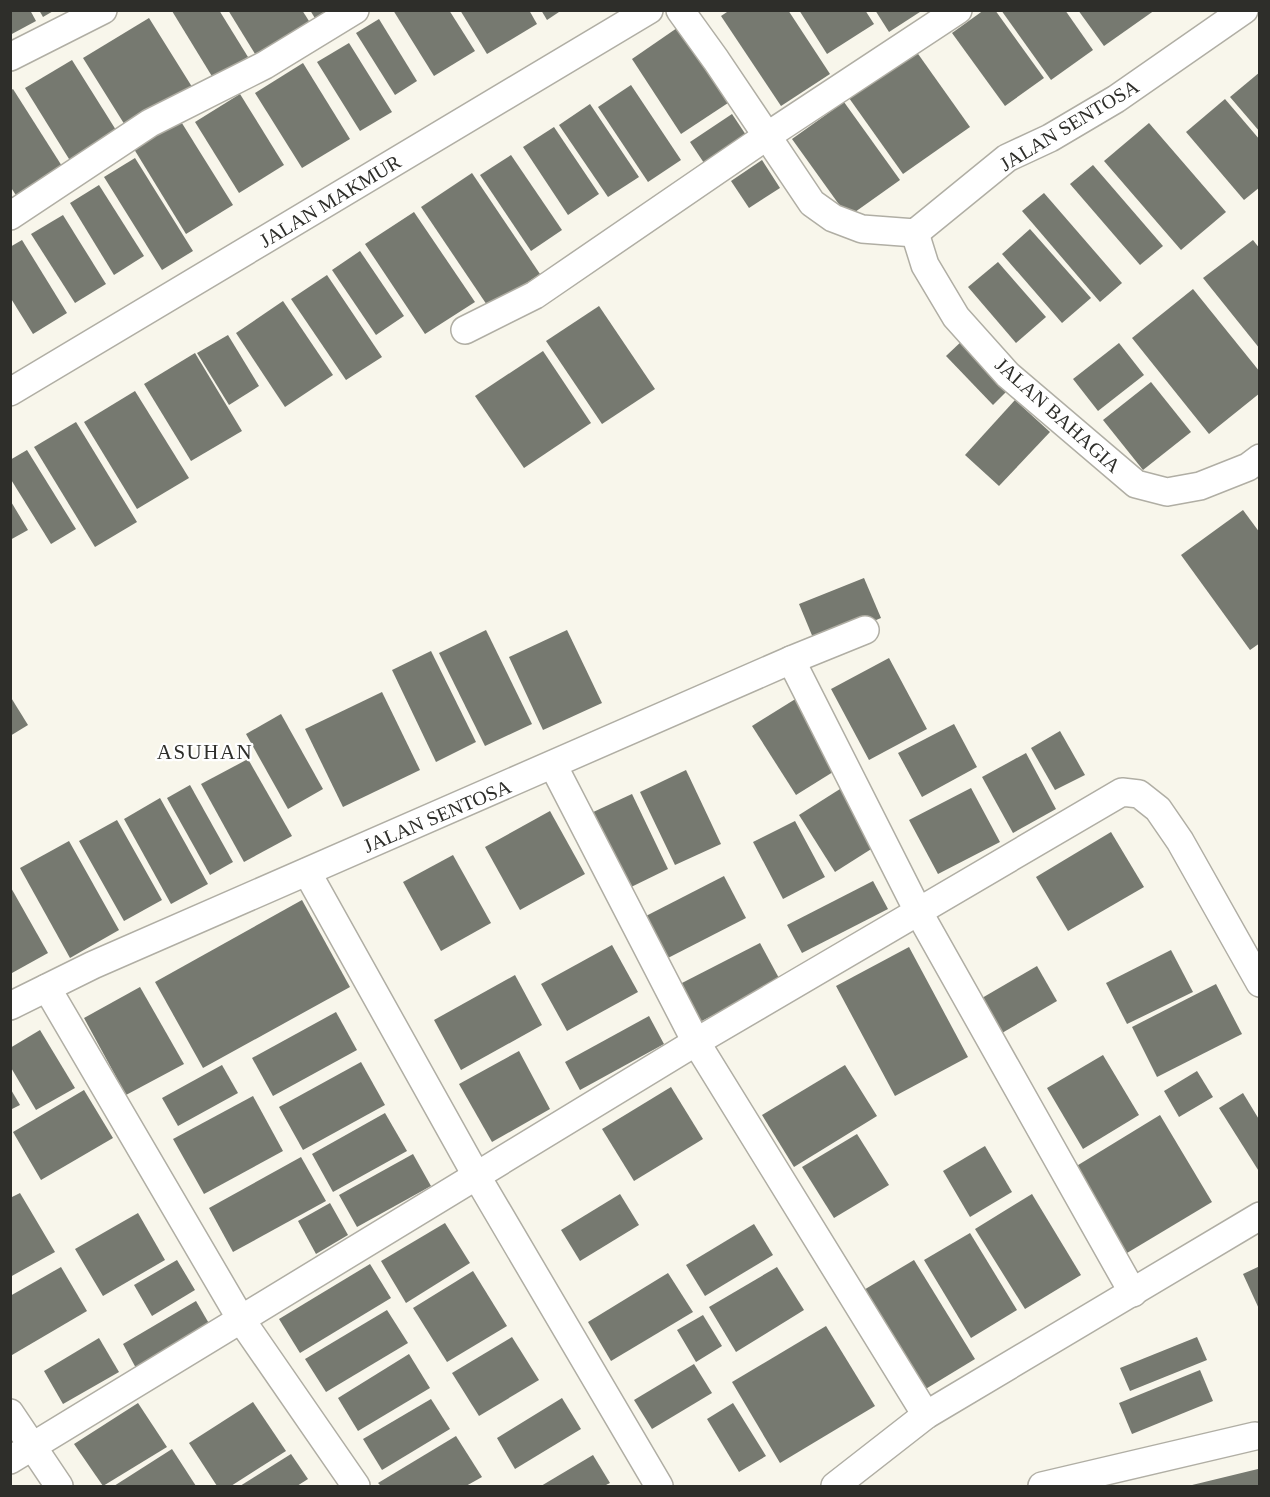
<svg xmlns="http://www.w3.org/2000/svg" width="1270" height="1497" font-family="'Times New Roman',serif">
  <style>
    .building { fill: #767970 }
    .lines { fill: none; stroke-linecap: round; stroke-linejoin: round }
    .minor-casing { stroke: #b0aea4; stroke-width: 30 }
    .minor { stroke: #fff; stroke-width: 27 }
    .labels { text-anchor: middle; dominant-baseline: central; stroke-width: 4.5; stroke-linejoin: round; paint-order: stroke }
    .street-label { font-size: 20px; fill: #2e2e2a; stroke: #fff }
    .neighbourhood-label { font-size: 21px; letter-spacing: 1.5px; fill: #2e2e2a; stroke: #fff }
  </style>
  <rect width="100%" height="100%" fill="#f8f6eb"/>
  <g class="building">
    <path d="M10,10h20l6,11 -26,14z"/>
    <path d="M39,10h16l-12,7z"/>
    <path d="M219,10l29,47 -35,21 -41,-67z"/>
    <path d="M228,10h74l12,19 -54,33z"/>
    <path d="M310,10h32l-23,15z"/>
    <path d="M393,10h56l26,41 -41,25z"/>
    <path d="M460,10h69l8,14 -50,30z"/>
    <path d="M541,10h21l-15,10z"/>
    <path d="M730,10h58l42,64 -49,32 -60,-90z"/>
    <path d="M799,10h66l9,14 -47,30z"/>
    <path d="M875,10h48l-34,22z"/>
    <path d="M984,10h11l49,68 -39,28 -53,-73z"/>
    <path d="M1001,10h64l28,40 -42,30z"/>
    <path d="M1078,10h77l-51,36z"/>
    <path d="M149,18l45,72 -66,40 -45,-72z"/>
    <path d="M379,19l38,62 -22,14 -39,-62z"/>
    <path d="M677,28l51,75 -47,31 -49,-75z"/>
    <path d="M349,43l43,69 -32,19 -43,-69z"/>
    <path d="M916,51l54,76 -67,47 -54,-76z"/>
    <path d="M72,60l49,78 -47,29 -49,-79z"/>
    <path d="M303,63l47,76 -48,29 -47,-75z"/>
    <path d="M1260,72v60l-30,-35z"/>
    <path d="M631,85l50,75 -33,22 -50,-75z"/>
    <path d="M13,89l54,85 -46,29 -11,-17v-95z"/>
    <path d="M240,94l44,71 -45,28 -44,-71z"/>
    <path d="M1225,99l35,41v47l-16,13 -58,-68z"/>
    <path d="M844,102l56,78 -52,37 -56,-78z"/>
    <path d="M590,104l49,73 -31,20 -49,-72z"/>
    <path d="M732,114l18,27 -42,28 -18,-27z"/>
    <path d="M180,120l53,85 -47,29 -52,-85z"/>
    <path d="M1149,123l77,89 -45,38 -77,-89z"/>
    <path d="M554,127l45,67 -31,21 -45,-68z"/>
    <path d="M511,155l51,75 -31,21 -51,-76z"/>
    <path d="M135,158l58,93 -31,19 -58,-93z"/>
    <path d="M762,160l18,28 -31,20 -18,-27z"/>
    <path d="M1093,165l70,81 -23,19 -70,-81z"/>
    <path d="M472,173l68,101 -51,34 -68,-101z"/>
    <path d="M99,185l45,71 -30,19 -44,-72z"/>
    <path d="M1044,193l78,90 -22,19 -78,-91z"/>
    <path d="M414,212l61,90 -50,32 -60,-90z"/>
    <path d="M63,215l43,69 -31,19 -44,-69z"/>
    <path d="M1030,229l61,69 -29,25 -60,-69z"/>
    <path d="M22,240l45,73 -34,21 -23,-37v-50z"/>
    <path d="M1253,240l7,9v100l-57,-71z"/>
    <path d="M360,251l44,65 -28,19 -44,-65z"/>
    <path d="M998,262l48,55 -30,26 -48,-56z"/>
    <path d="M327,275l55,82 -36,23 -55,-81z"/>
    <path d="M1193,289l67,83v21l-51,41 -77,-96z"/>
    <path d="M283,301l50,74 -48,32 -49,-74z"/>
    <path d="M599,306l56,83 -53,35 -56,-83z"/>
    <path d="M228,335l31,51 -30,19 -32,-52z"/>
    <path d="M964,339l46,49 -17,17 -47,-49z"/>
    <path d="M1119,343l25,32 -46,36 -25,-32z"/>
    <path d="M543,351l48,72 -67,45 -49,-72z"/>
    <path d="M195,353l47,78 -51,30 -47,-77z"/>
    <path d="M1151,382l40,50 -48,38 -40,-50z"/>
    <path d="M135,391l54,87 -52,31 -53,-87z"/>
    <path d="M1015,400l35,32 -51,54 -34,-31z"/>
    <path d="M76,422l61,100 -42,25 -61,-100z"/>
    <path d="M27,450l49,79 -25,15 -41,-66v-18z"/>
    <path d="M10,500l18,30 -18,10z"/>
    <path d="M1243,510l17,23v110l-10,7 -69,-95z"/>
    <path d="M864,578l17,40 -65,27 -17,-41z"/>
    <path d="M486,630l46,94 -47,22 -46,-93z"/>
    <path d="M567,630l35,73 -59,27 -34,-73z"/>
    <path d="M431,651l45,91 -40,20 -44,-92z"/>
    <path d="M889,658l38,71 -58,31 -38,-71z"/>
    <path d="M382,692l38,78 -77,37 -38,-78z"/>
    <path d="M10,696l18,29 -18,11z"/>
    <path d="M797,698l44,69 -45,28 -44,-69z"/>
    <path d="M281,714l42,75 -35,20 -42,-75z"/>
    <path d="M954,724l23,43 -55,30 -24,-44z"/>
    <path d="M1060,731l25,44 -30,15 -24,-42z"/>
    <path d="M1026,753l30,56 -43,24 -31,-56z"/>
    <path d="M248,759l44,77 -48,26 -43,-78z"/>
    <path d="M686,770l35,74 -46,21 -35,-73z"/>
    <path d="M190,785l43,77 -23,13 -43,-77z"/>
    <path d="M971,788l29,54 -62,32 -29,-54z"/>
    <path d="M840,789l36,57 -41,26 -36,-57z"/>
    <path d="M632,794l36,75 -43,21 -36,-76z"/>
    <path d="M160,798l48,86 -37,20 -47,-85z"/>
    <path d="M550,811l35,63 -65,36 -35,-63z"/>
    <path d="M117,820l45,80 -38,21 -45,-80z"/>
    <path d="M795,821l30,56 -42,22 -30,-57z"/>
    <path d="M1111,832l33,55 -76,44 -32,-54z"/>
    <path d="M69,841l50,89 -49,28 -50,-90z"/>
    <path d="M453,855l38,68 -50,28 -38,-69z"/>
    <path d="M724,876l22,42 -80,41 -22,-42z"/>
    <path d="M873,881l15,28 -86,44 -15,-28z"/>
    <path d="M10,886l38,67 -36,20 -2,-2z"/>
    <path d="M302,900l48,87 -147,81 -48,-86z"/>
    <path d="M760,943l20,37 -80,42 -20,-38z"/>
    <path d="M612,945l26,47 -71,39 -26,-47z"/>
    <path d="M909,947l59,110 -73,39 -59,-110z"/>
    <path d="M1171,950l22,42 -66,32 -21,-41z"/>
    <path d="M1037,966l20,35 -55,32 -20,-35z"/>
    <path d="M515,975l27,50 -81,45 -27,-50z"/>
    <path d="M1216,984l26,50 -85,43 -25,-50z"/>
    <path d="M140,987l44,77 -58,31 -42,-77z"/>
    <path d="M336,1012l21,38 -84,46 -21,-38z"/>
    <path d="M649,1016l15,28 -84,46 -15,-28z"/>
    <path d="M40,1030l35,58 -39,22 -26,-44v-18z"/>
    <path d="M519,1051l31,58 -58,33 -33,-58z"/>
    <path d="M1103,1055l36,60 -56,34 -36,-61z"/>
    <path d="M361,1062l24,43 -82,45 -24,-43z"/>
    <path d="M222,1065l16,28 -60,33 -16,-28z"/>
    <path d="M845,1065l32,51 -83,51 -32,-52z"/>
    <path d="M1197,1071l16,26 -34,20 -15,-26z"/>
    <path d="M671,1087l32,52 -69,42 -32,-52z"/>
    <path d="M10,1088l10,17 -10,5z"/>
    <path d="M84,1090l29,48 -72,42 -28,-48z"/>
    <path d="M1243,1093l17,28v52l-41,-65z"/>
    <path d="M253,1096l30,55 -79,43 -31,-55z"/>
    <path d="M385,1113l22,38 -74,41 -21,-38z"/>
    <path d="M1160,1115l52,87 -90,54 -52,-86z"/>
    <path d="M857,1134l32,51 -55,33 -32,-51z"/>
    <path d="M985,1146l27,46 -42,25 -27,-46z"/>
    <path d="M413,1154l18,32 -74,41 -18,-32z"/>
    <path d="M301,1157l25,44 -93,51 -24,-44z"/>
    <path d="M20,1193l35,59 -45,25v-79z"/>
    <path d="M620,1194l19,31 -59,36 -19,-31z"/>
    <path d="M1032,1194l49,81 -56,34 -50,-80z"/>
    <path d="M330,1203l18,32 -32,19 -18,-33z"/>
    <path d="M138,1213l27,47 -62,36 -28,-47z"/>
    <path d="M445,1223l25,40 -64,40 -25,-42z"/>
    <path d="M754,1224l19,31 -68,41 -19,-31z"/>
    <path d="M970,1233l47,77 -46,28 -47,-78z"/>
    <path d="M177,1260l18,30 -43,26 -18,-31z"/>
    <path d="M914,1260l61,99 -56,34 -62,-99z"/>
    <path d="M370,1264l21,34 -91,55 -21,-34z"/>
    <path d="M1260,1266v45l-17,-37z"/>
    <path d="M61,1267l26,44 -75,44 -2,-59z"/>
    <path d="M777,1267l27,43 -68,42 -27,-45z"/>
    <path d="M473,1271l34,55 -60,36 -34,-54z"/>
    <path d="M668,1273l25,39 -82,49 -23,-39z"/>
    <path d="M196,1301l15,26 -74,43 -14,-26z"/>
    <path d="M387,1310l21,33 -82,49 -21,-33z"/>
    <path d="M703,1315l19,31 -26,16 -19,-32z"/>
    <path d="M826,1326l49,80 -95,57 -48,-81z"/>
    <path d="M512,1337l27,43 -60,36 -27,-43z"/>
    <path d="M1197,1337l10,23 -77,31 -10,-23z"/>
    <path d="M99,1338l20,34 -56,32 -19,-33z"/>
    <path d="M409,1354l21,34 -72,43 -20,-33z"/>
    <path d="M694,1364l18,29 -60,36 -18,-29z"/>
    <path d="M1200,1370l13,31 -81,33 -13,-31z"/>
    <path d="M562,1398l19,31 -66,40 -18,-31z"/>
    <path d="M431,1399l19,30 -68,41 -19,-31z"/>
    <path d="M253,1402l33,49 -55,35h-14l-28,-43z"/>
    <path d="M138,1403l29,44 -64,39 -29,-42z"/>
    <path d="M733,1403l33,53 -27,16 -32,-53z"/>
    <path d="M456,1436l26,41 -16,9h-85l-3,-3z"/>
    <path d="M172,1449l24,37h-82z"/>
    <path d="M291,1454l17,25 -11,7h-57z"/>
    <path d="M593,1455l17,28 -6,3h-63z"/>
    <path d="M1258,1469l2,17h-72z"/>
  </g>
  <g class="lines">
    <g class="minor-casing">
      <g id="minor">
        <path d="M680,10l36,50 96,143 21,15 29,11 53,4 92,-75 43,-20 66,-39 128,-89"/>
        <path d="M10,57l93,-47"/>
        <path d="M10,216l140,-93 115,-58 90,-55"/>
        <path d="M915,233l10,32 31,52 52,58 128,109 31,8 33,-6 48,-19 12,-9"/>
        <path d="M465,330l70,-35 232,-159 191,-126"/>
        <path d="M10,392l639,-382"/>
        <path d="M791,660l127,251 215,382"/>
        <path d="M553,765l143,277 230,373"/>
        <path d="M307,872l169,303 183,311"/>
        <path d="M47,988l195,333 114,165"/>
        <path d="M10,1006l83,-41 698,-305 74,-30"/>
        <path d="M10,1413l49,73"/>
        <path d="M10,1460l686,-418 426,-250 17,2 19,15 22,32 80,142"/>
        <path d="M835,1486l91,-71 334,-199"/>
        <path d="M1042,1486l213,-50"/>
      </g>
    </g>
    <use href="#minor" class="minor"/>
  </g>
  <g class="labels">
    <g class="street-label">
      <text transform="translate(1069 125) rotate(-31)">JALAN SENTOSA</text>
      <text transform="translate(330 201) rotate(-31)">JALAN MAKMUR</text>
      <text transform="translate(1058 415) rotate(42)">JALAN BAHAGIA</text>
      <text transform="translate(437 816) rotate(-23)">JALAN SENTOSA</text>
    </g>
    <g class="neighbourhood-label">
      <text x="205" y="752">ASUHAN</text>
    </g>
  </g>
  <rect width="1270" height="1497" fill="none" stroke="#2e2e2a" stroke-width="24"/>
</svg>
